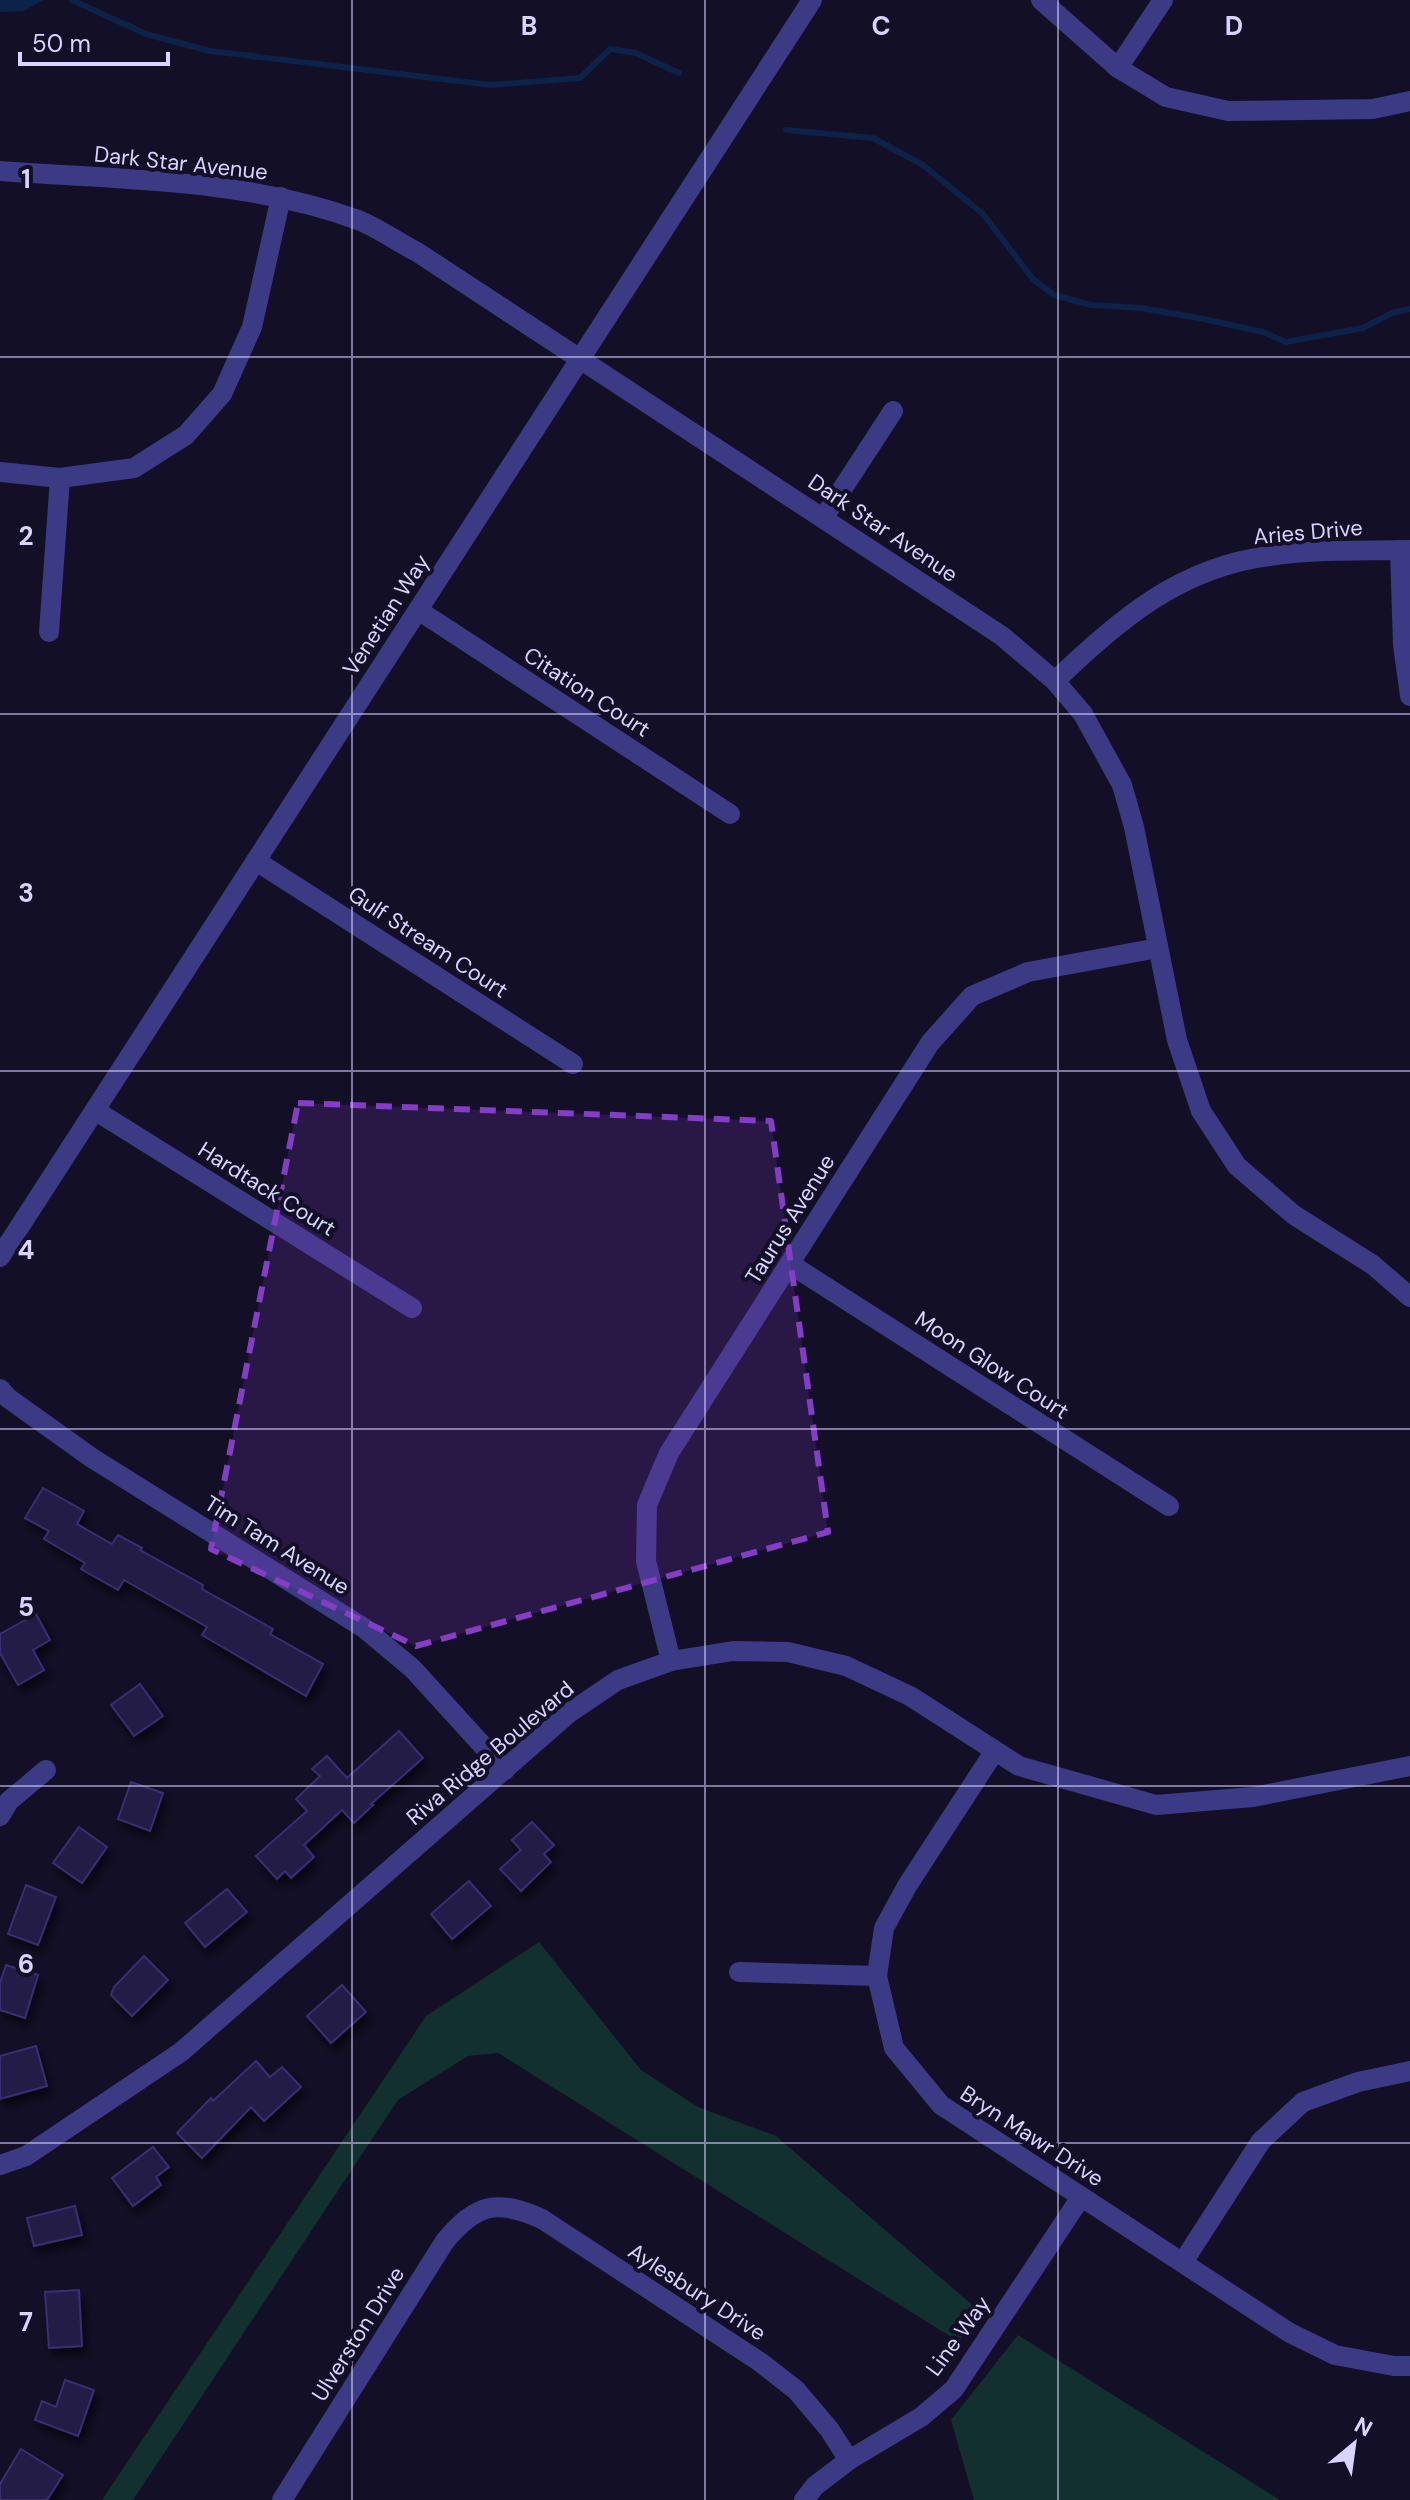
<svg xmlns="http://www.w3.org/2000/svg" width="1410" height="2500" font-family="'DM Sans',sans-serif">
  <style>
    .green { fill: #12302f }
    .water { fill: #0c2248 }
    .lines { fill: none; stroke-linecap: round; stroke-linejoin: round }
    .stream { stroke: #0c2248; stroke-width: 6 }
    .building { fill: #241b47; stroke: #3b2d73; stroke-width: 2; filter: url(#shadow) }
    .minor { stroke: #3d3a85; stroke-width: 20 }
    .marked { fill: #843dc5; fill-opacity: 0.2; stroke: #843dc5; stroke-width: 6; stroke-dasharray: 16 10; stroke-linejoin: round }
    .grid { fill: none; stroke: #d9d4ff; stroke-width: 2; stroke-opacity: 0.55 }
    .labels { text-anchor: middle; dominant-baseline: central; stroke-width: 8; stroke-linejoin: round; paint-order: stroke }
    .street-label { font-size: 22px; fill: #d9d4ff; stroke: #130f26 }
    .grid-label { font-size: 26px; text-anchor: middle; font-weight: bold; fill: #d9d4ff; stroke: #130f26; stroke-width: 8; stroke-linejoin: round; paint-order: stroke }
  </style>
  <defs>
    <filter id="shadow"><feDropShadow dx="4" dy="7" stdDeviation="4" flood-color="#0009"/></filter>
  </defs>
  <rect width="100%" height="100%" fill="#130f26"/>
  <g class="green">
    <path d="M539,1942l102,128 57,37 78,29 201,173 -18,33 -461,-289 -30,3 -70,44 -265,400h-31l324,-484z"/>
    <path d="M1018,2335l262,165h-306l-23,-80z"/>
  </g>
  <path class="water" d="M0,0h44l-20,11 -24,1z"/>
  <g class="lines">
    <g class="stream">
      <path d="M72,0l74,34 64,17 281,34 89,-7 30,-29 26,4 43,20"/>
      <path d="M786,130l87,8 50,27 60,49 50,65 21,16 37,10 50,3 63,11 59,13 23,10 77,-14 29,-15 18,-4"/>
    </g>
  </g>
  <g class="building">
    <path d="M43,1488l41,23 -7,13 35,20 6,-9 24,13 -2,2 63,35 -1,4 71,40 -3,5 53,30 -17,32 -104,-61 5,-8 -83,-47 -6,10 -37,-21 4,-6 -41,-24 5,-8 -24,-13z"/>
    <path d="M36,1614l14,26 -17,10 11,20 -26,15 -18,-32v-19z"/>
    <path d="M140,1684l23,32 -29,20 -23,-31z"/>
    <path d="M399,1731l24,27 -52,46 2,1 -19,18 -12,-13 -38,35 10,12 -23,21 -6,-7 -8,8 -21,-23 51,-45 -11,-12 24,-23 -8,-7 15,-13 20,22z"/>
    <path d="M131,1782l32,11 -13,38 -32,-12z"/>
    <path d="M532,1822l22,23 -10,9 7,8 -30,29 -21,-22 21,-19 -9,-10z"/>
    <path d="M79,1827l28,20 -25,36 -29,-20z"/>
    <path d="M469,1881l22,25 -39,33 -21,-25z"/>
    <path d="M26,1885l30,12 -18,48 -30,-11z"/>
    <path d="M227,1889l20,23 -42,35 -20,-24z"/>
    <path d="M144,1956l24,24 -36,36 -21,-21 3,-8z"/>
    <path d="M6,1965l32,10 -13,43 -25,-8v-27z"/>
    <path d="M342,1985l24,27 -35,31 -24,-27z"/>
    <path d="M36,2046l11,40 -47,13v-43z"/>
    <path d="M256,2061l14,16 12,-10 19,20 -37,34 -13,-14 -49,51 -25,-25 34,-35 2,3z"/>
    <path d="M153,2147l16,20 -13,10 5,8 -28,21 -21,-28z"/>
    <path d="M75,2206l7,29 -48,11 -7,-28z"/>
    <path d="M79,2290l3,56 -33,2 -4,-56z"/>
    <path d="M65,2380l29,10 -16,46 -43,-16 7,-19 14,6z"/>
    <path d="M21,2449l42,26 -16,25h-47v-16z"/>
  </g>
  <g class="lines">
    <g class="minor">
      <path d="M1041,0l77,68 48,29 62,14 145,-2 37,-8"/>
      <path d="M1118,68l45,-68"/>
      <path d="M0,171c119,9 244,7 358,49 20,8 40,22 59,32l585,384 53,45 28,33 39,71 12,42 43,213 24,71 36,55 57,49 79,50 37,32"/>
      <path d="M0,472l60,6 74,-10 52,-33 36,-41 30,-67 29,-130"/>
      <path d="M824,517l69,-106"/>
      <path d="M1400,550l3,95 7,51"/>
      <path d="M418,610l312,204"/>
      <path d="M49,632l11,-154"/>
      <path d="M1055,681c62,-60 125,-114 214,-125 46,-7 94,-5 141,-6"/>
      <path d="M256,861l317,203"/>
      <path d="M96,1111l316,197"/>
      <path d="M0,1257l812,-1257"/>
      <path d="M790,1264l379,242"/>
      <path d="M0,1389l8,9 84,60 272,170 49,41 92,101"/>
      <path d="M671,1661l-25,-100 1,-56 22,-52 261,-410 42,-47 56,-24 130,-24"/>
      <path d="M994,1752l-87,134 -23,42 -7,48 17,72 47,57 349,228 45,22 59,11h16"/>
      <path d="M0,1816l9,-15 37,-31"/>
      <path d="M739,1972l138,4"/>
      <path d="M0,2165l26,-9 155,-104 388,-339 49,-33 53,-19 62,-10 55,1 58,14 64,30 109,70 137,39 97,-8 157,-31"/>
      <path d="M1183,2262l78,-121 42,-39 55,-20 52,-11"/>
      <path d="M282,2500l163,-259c32,-38 52,-42 97,-22l218,143 36,28 33,39 20,31"/>
      <path d="M804,2500l11,-14 34,-26 72,-43 33,-28 127,-192"/>
    </g>
  </g>
  <path class="marked" d="M298,1103l473,18 57,411 -412,114 -205,-97z"/>
  <path class="grid" d="M352,0v2500M705,0v2500M1058,0v2500M0,357h1410M0,714h1410M0,1071h1410M0,1429h1410M0,1786h1410M0,2143h1410"/>
  <g class="labels">
    <g class="street-label">
      <text transform="translate(181 163) rotate(6)">Dark Star Avenue</text>
      <text transform="translate(883 528) rotate(34)">Dark Star Avenue</text>
      <text transform="translate(1308 532) rotate(-5)">Aries Drive</text>
      <text transform="translate(386 615) rotate(-57)">Venetian Way</text>
      <text transform="translate(587 692) rotate(33)">Citation Court</text>
      <text transform="translate(428 942) rotate(33)">Gulf Stream Court</text>
      <text transform="translate(267 1189) rotate(32)">Hardtack Court</text>
      <text transform="translate(790 1219) rotate(-58)">Taurus Avenue</text>
      <text transform="translate(992 1365) rotate(33)">Moon Glow Court</text>
      <text transform="translate(277 1545) rotate(32)">Tim Tam Avenue</text>
      <text transform="translate(490 1753) rotate(-40)">Riva Ridge Boulevard</text>
      <text transform="translate(1032 2136) rotate(33)">Bryn Mawr Drive</text>
      <text transform="translate(697 2292) rotate(33)">Aylesbury Drive</text>
      <text transform="translate(358 2334) rotate(-58)">Ulverston Drive</text>
      <text transform="translate(958 2336) rotate(-54)">Line Way</text>
    </g>
  </g>
  <g class="grid-label">
    <text x="529" y="35">B</text>
    <text x="881" y="35">C</text>
    <text x="1234" y="35">D</text>
    <text x="26" y="188">1</text>
    <text x="26" y="545">2</text>
    <text x="26" y="902">3</text>
    <text x="26" y="1259">4</text>
    <text x="26" y="1616">5</text>
    <text x="26" y="1973">6</text>
    <text x="26" y="2331">7</text>
  </g>
  <g transform="translate(1354 2444) rotate(29)" stroke="#130f26" stroke-width="6" paint-order="stroke">
  <path d="M0-6L14 30L0 20L-14 30Z" fill="#d9d4ff"/>
  <text y="-12" font-size="22" font-weight="bold" text-anchor="middle" fill="#d9d4ff">N</text>
  </g>
  <path d="M20 52v12h148v-12" fill="none" stroke="#d9d4ff" stroke-width="4"/>
  <text x="32" y="52" font-size="24" fill="#d9d4ff" stroke="#130f26" stroke-width="6" paint-order="stroke">50 m</text>
</svg>
